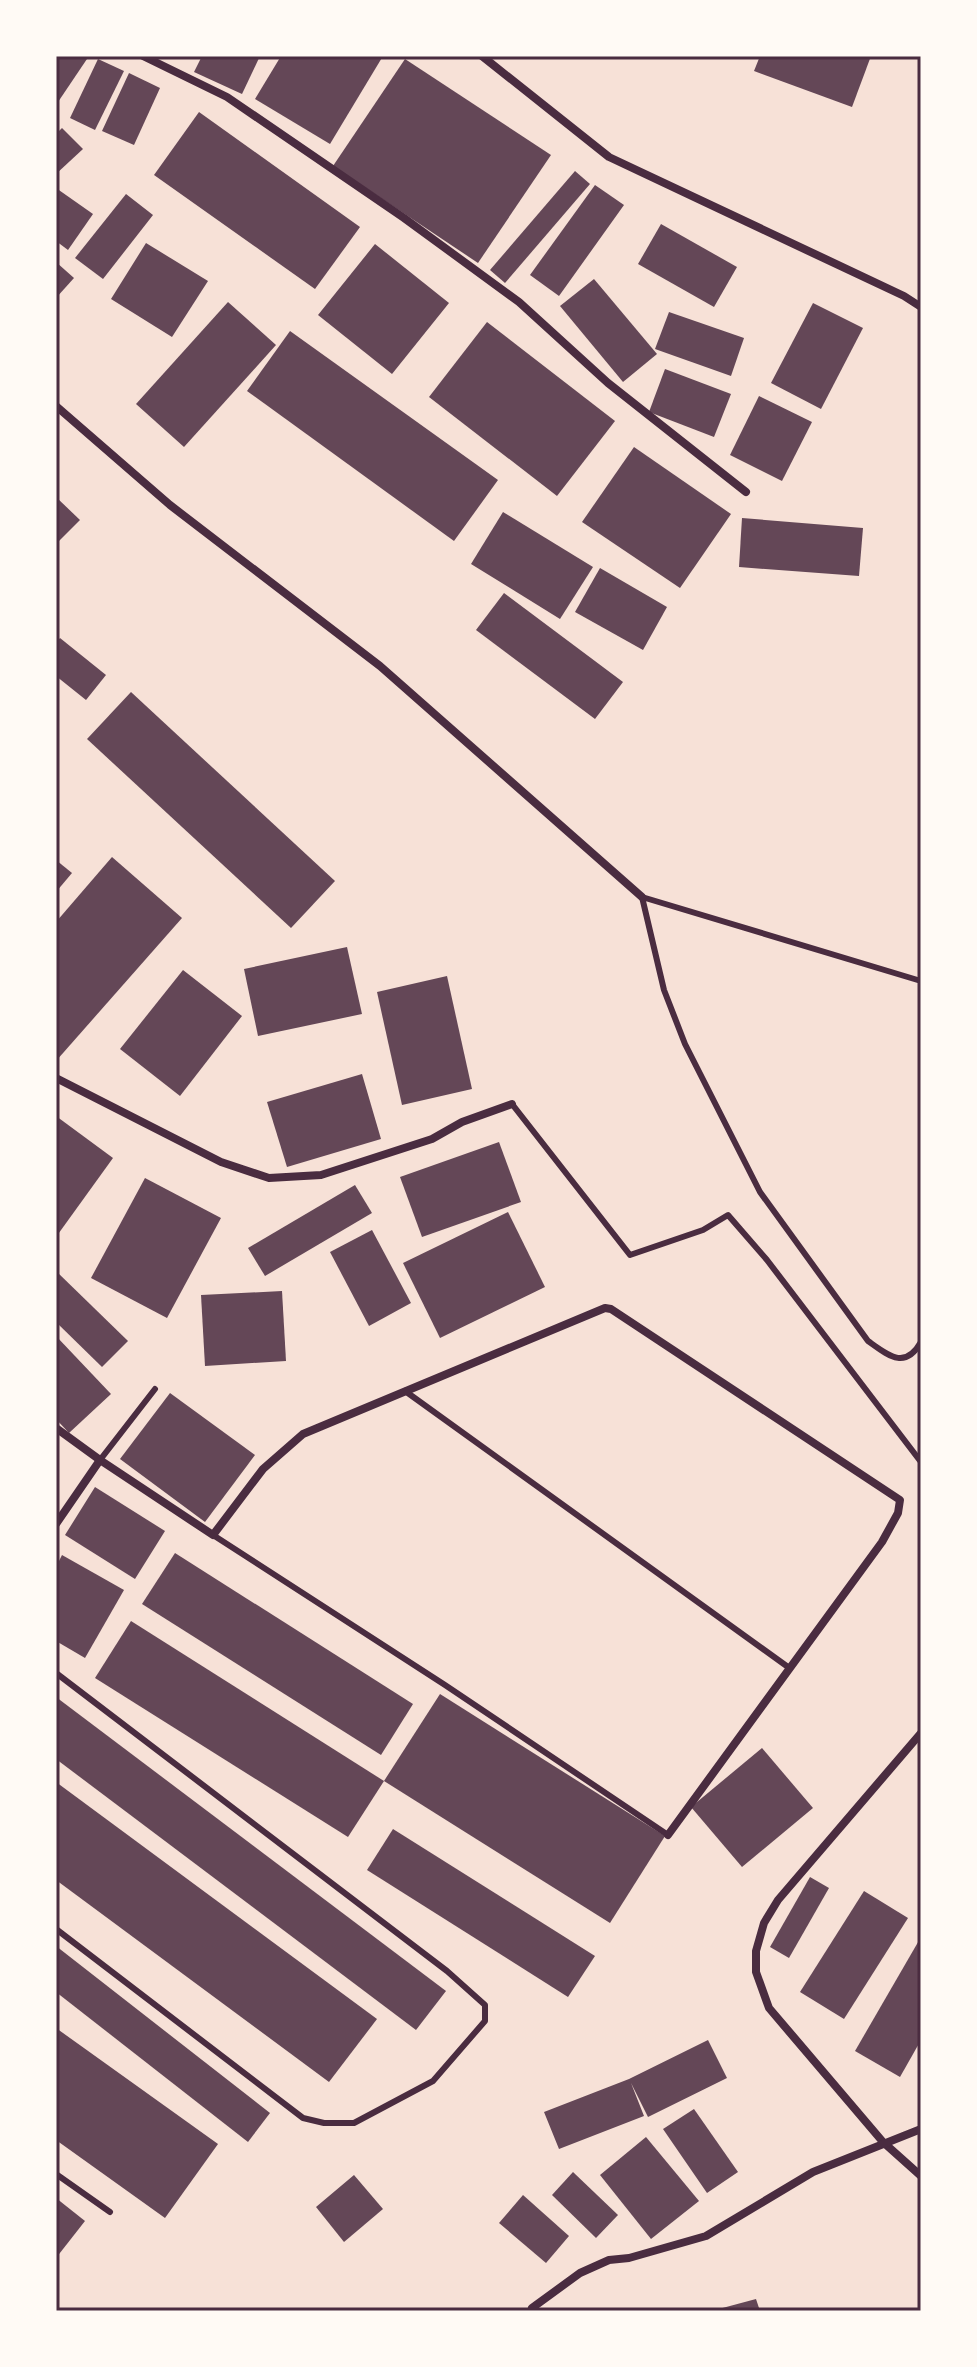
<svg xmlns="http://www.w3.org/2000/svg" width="977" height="2367" font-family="'Archivo Narrow',sans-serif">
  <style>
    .building { fill: #644757 }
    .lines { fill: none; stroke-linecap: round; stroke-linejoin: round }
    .service { stroke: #4a2c40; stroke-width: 6 }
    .minor { stroke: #4a2c40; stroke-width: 8 }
    .neatline { fill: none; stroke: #4a2c40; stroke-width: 3 }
  </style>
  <rect width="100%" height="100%" fill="#f7e1d7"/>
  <g class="building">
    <path d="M56,56h33l-33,49z"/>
    <path d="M202,56h58l-18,38 -48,-22z"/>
    <path d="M281,56h102l-53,88 -75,-45z"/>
    <path d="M760,56h111l-19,51 -98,-36z"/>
    <path d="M98,59l26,12 -29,59 -25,-12z"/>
    <path d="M405,59l146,96 -73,108 -145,-97z"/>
    <path d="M129,73l31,15 -26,57 -32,-14z"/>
    <path d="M199,112l161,115 -45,62 -161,-114z"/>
    <path d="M62,128l21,21 -27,25v-40z"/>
    <path d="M575,171l15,13 -85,99 -15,-13z"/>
    <path d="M595,185l29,20 -65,91 -29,-21z"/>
    <path d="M56,188l37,26 -25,36 -12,-9z"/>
    <path d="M126,194l27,21 -50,64 -28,-21z"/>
    <path d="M661,224l76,43 -23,40 -76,-43z"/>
    <path d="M146,243l62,38 -36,56 -61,-38z"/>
    <path d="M375,244l74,59 -57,71 -74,-59z"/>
    <path d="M56,262l18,16 -18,20z"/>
    <path d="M594,279l63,75 -34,28 -63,-76z"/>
    <path d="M228,302l48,43 -92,102 -48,-43z"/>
    <path d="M813,303l50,25 -42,81 -50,-26z"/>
    <path d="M669,312l75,26 -13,38 -76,-27z"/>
    <path d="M487,322l128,99 -58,75 -128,-99z"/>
    <path d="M290,331l208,149 -44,61 -207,-150z"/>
    <path d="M665,369l66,25 -17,43 -65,-25z"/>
    <path d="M759,396l53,26 -30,59 -52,-26z"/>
    <path d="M634,447l97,67 -51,74 -98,-66z"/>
    <path d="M56,497l24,23 -24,24z"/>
    <path d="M503,512l90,55 -33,52 -89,-55z"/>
    <path d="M742,518l121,10 -4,48 -120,-9z"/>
    <path d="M600,568l67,39 -24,43 -68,-38z"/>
    <path d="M504,593l119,89 -28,37 -119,-89z"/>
    <path d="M60,638l46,37 -20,25 -30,-24v-33z"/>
    <path d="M131,692l204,189 -44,47 -204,-189z"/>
    <path d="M112,857l70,61 -126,143v-139z"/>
    <path d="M56,860l16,13 -16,19z"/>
    <path d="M347,947l15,67 -104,22 -14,-67z"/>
    <path d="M183,970l59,46 -62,80 -60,-47z"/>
    <path d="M447,976l25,113 -70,16 -25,-113z"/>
    <path d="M362,1074l19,65 -94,28 -20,-65z"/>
    <path d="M56,1116l57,42 -57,79z"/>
    <path d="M499,1142l22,60 -99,35 -22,-60z"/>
    <path d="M145,1178l76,40 -54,100 -76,-40z"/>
    <path d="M355,1185l17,28 -107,63 -17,-28z"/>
    <path d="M508,1212l37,75 -105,51 -37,-75z"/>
    <path d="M372,1230l39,73 -42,23 -39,-74z"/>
    <path d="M56,1271l72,70 -26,26 -46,-45z"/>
    <path d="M282,1291l4,70 -81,5 -4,-71z"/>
    <path d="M56,1336l55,58 -42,39 -13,-14z"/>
    <path d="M170,1393l85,62 -50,67 -85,-63z"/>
    <path d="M95,1487l70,44 -30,48 -70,-44z"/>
    <path d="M175,1553l238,151 -32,51 -239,-151z"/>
    <path d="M62,1555l62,35 -39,68 -29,-17v-74z"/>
    <path d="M131,1621l253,160 -36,56 -253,-159z"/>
    <path d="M440,1694l225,142 -55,87 -226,-142z"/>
    <path d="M56,1697l390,294 -30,39 -360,-271z"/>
    <path d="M762,1748l51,60 -71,59 -51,-60z"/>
    <path d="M56,1782l321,237 -48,63 -273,-202z"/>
    <path d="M393,1829l202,127 -27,41 -201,-127z"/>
    <path d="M810,1877l19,11 -40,70 -19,-11z"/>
    <path d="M864,1891l44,27 -64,101 -44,-27z"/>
    <path d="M921,1937v103l-21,37 -45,-26z"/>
    <path d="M56,1946l214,167 -22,29 -192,-150z"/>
    <path d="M56,2028l162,116 -53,74 -109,-78z"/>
    <path d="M708,2040l19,38 -79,39 -17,-34 13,33 -85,33 -15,-37 85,-33z"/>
    <path d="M694,2109l44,63 -31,21 -44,-64z"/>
    <path d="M646,2137l53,64 -48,38 -51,-64z"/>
    <path d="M573,2172l45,43 -22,23 -44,-43z"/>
    <path d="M354,2175l29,34 -39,33 -28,-35z"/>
    <path d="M523,2195l46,41 -23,27 -47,-40z"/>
    <path d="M56,2198l29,23 -29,37z"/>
    <path d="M756,2299l4,12h-45v-1z"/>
  </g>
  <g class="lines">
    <g class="service">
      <path d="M921,981l-279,-84 22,93 21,54 75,148 108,149c21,15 37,29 53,1"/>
      <path d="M512,1104l118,151 73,-25 25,-15 39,45 154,202"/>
      <path d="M405,1391l383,276"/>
      <path d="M100,1460l55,-71"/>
      <path d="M213,1535l232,150 223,150"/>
      <path d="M56,1673l391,298 38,34v16l-52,60 -79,42h-30l-21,-5 -247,-189"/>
      <path d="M56,2174l54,38"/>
    </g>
    <g class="minor">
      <path d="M143,56l84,41 177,121 115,84 89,81 138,109"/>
      <path d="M482,56l127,101 295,139 17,11"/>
      <path d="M56,406l114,99 210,161 262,231"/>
      <path d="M56,1078l165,84 48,16 52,-3 111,-36 30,-17 50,-18"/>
      <path d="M56,1428l44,32 113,75 50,-66 40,-35 302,-126 6,1 289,191 -2,13 -16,29 -214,293"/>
      <path d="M56,1524l44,-64"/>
      <path d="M921,1733l-143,167 -14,23 -8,28v21l13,36 114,134 38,34"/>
      <path d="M532,2308l48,-35 29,-13 20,-2 77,-22 107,-64 108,-43"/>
    </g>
  </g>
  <rect width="977" height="2367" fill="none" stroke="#fffaf5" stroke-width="116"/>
  <rect x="58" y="58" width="861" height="2251" class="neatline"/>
</svg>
